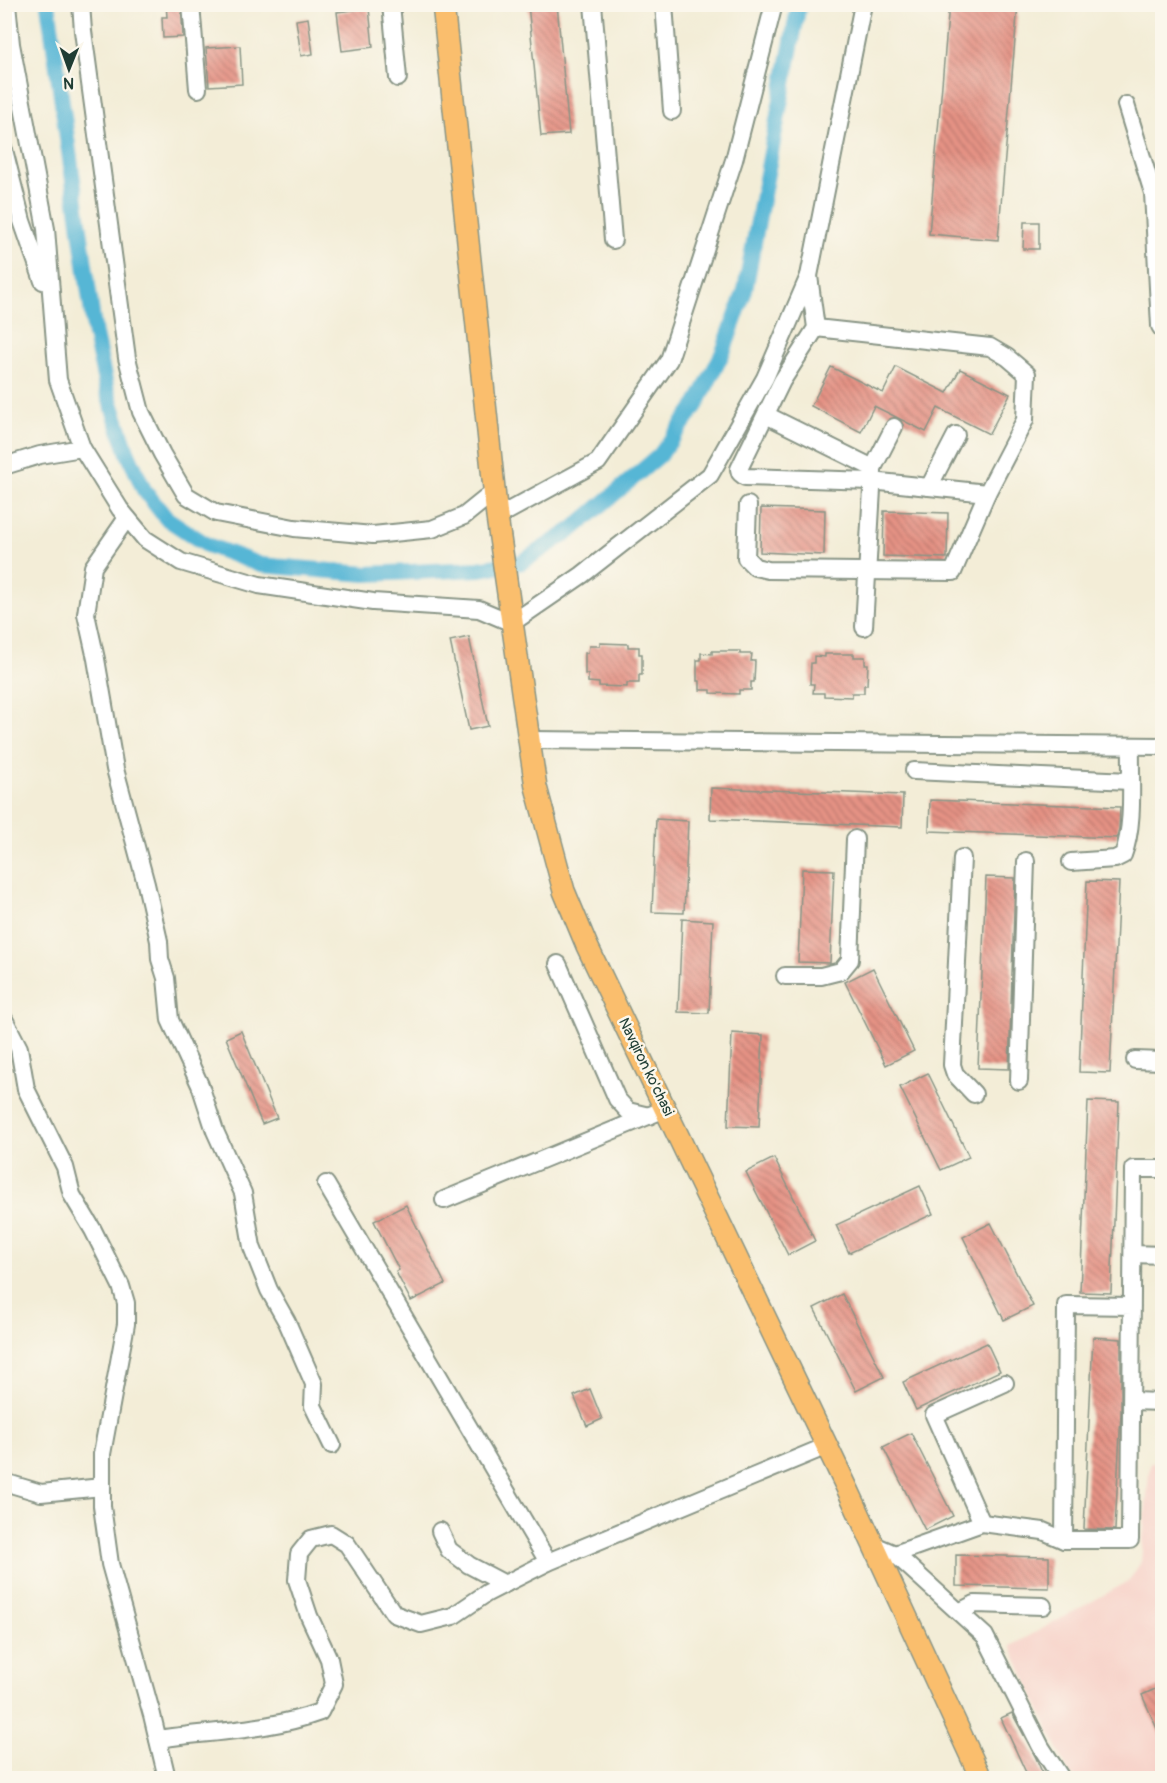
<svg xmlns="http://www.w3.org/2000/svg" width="1167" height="1783" font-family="Pangolin,sans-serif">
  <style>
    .built { fill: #f7d1c8 }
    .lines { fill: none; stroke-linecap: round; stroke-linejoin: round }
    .canal { stroke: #57b6d5; stroke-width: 16 }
    .building { fill: url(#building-back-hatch) }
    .minor-casing { stroke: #899586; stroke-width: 20 }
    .major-casing { stroke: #899586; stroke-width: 24 }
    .minor { stroke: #fff; stroke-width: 16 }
    .major { stroke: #fabe6d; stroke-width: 21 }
    .labels { text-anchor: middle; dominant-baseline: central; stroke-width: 5; stroke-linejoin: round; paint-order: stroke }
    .street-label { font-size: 15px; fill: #1f3d34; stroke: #fbf7ec }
  </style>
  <defs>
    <pattern id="building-back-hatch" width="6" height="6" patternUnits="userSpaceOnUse" patternTransform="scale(1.5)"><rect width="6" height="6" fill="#e59284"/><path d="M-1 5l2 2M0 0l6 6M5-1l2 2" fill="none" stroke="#b9786d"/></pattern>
  </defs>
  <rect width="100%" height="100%" fill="#fbf7ec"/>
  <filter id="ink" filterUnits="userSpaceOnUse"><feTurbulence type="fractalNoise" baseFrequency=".0167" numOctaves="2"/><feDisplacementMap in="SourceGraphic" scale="12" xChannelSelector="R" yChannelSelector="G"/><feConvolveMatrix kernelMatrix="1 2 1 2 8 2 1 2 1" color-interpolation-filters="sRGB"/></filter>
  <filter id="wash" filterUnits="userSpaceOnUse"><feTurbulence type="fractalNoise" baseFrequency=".008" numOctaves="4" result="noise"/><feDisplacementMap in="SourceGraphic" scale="24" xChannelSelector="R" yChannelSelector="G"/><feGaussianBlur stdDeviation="1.35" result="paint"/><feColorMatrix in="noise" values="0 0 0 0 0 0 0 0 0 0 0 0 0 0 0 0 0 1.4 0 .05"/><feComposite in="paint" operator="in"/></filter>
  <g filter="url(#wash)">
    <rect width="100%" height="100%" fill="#f3edd7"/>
    <path class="built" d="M1150,1463l12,1v314h-83l-9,-2 -59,-130 118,-65 12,-19z"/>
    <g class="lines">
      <path class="canal" d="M48,4l47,331 12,56 20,60 17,39 22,28 41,27 54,20 105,9 113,-5 43,-7 51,-33 87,-74 37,-51 26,-52 22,-62 54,-286"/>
    </g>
    <g id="blocks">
      <g class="building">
        <path d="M166,4h15l2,33 -20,1 -1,-21h5z"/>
        <path d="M528,4h29l12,130 -28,2z"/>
        <path d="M949,4h69l-20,236 -69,-6z"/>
        <path d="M369,8l4,39 -31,4 -5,-39z"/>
        <path d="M308,18l5,36 -12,2 -5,-36z"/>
        <path d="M240,46l2,38 -33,2 -3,-38z"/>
        <path d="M1024,222h15v27h-16z"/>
        <path d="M831,367l52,26 13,-26 51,26 13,-24 50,25 -21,40 -51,-26 -12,24 -52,-26 -13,26 -50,-26z"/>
        <path d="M761,508l64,2 -1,45 -64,-3z"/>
        <path d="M884,511l64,2 -1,45 -64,-2z"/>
        <path d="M469,637l19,89 -19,4 -19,-89z"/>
        <path d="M600,643l28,1v3h11v7h3v21h-3v8h-12v4l-28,-1v-3l-11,-1v-8h-3v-21h3l1,-7h11z"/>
        <path d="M712,651h28v3h12l-1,7h4l-1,21h-3v8h-12v4l-28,-1v-3h-11v-9h-3v-21h4v-7l11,1z"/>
        <path d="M825,654h29v3h11v7h3l-1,21h-3v8h-12v4l-28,-1v-3h-11l1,-9h-4l1,-21h3v-7l11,1z"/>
        <path d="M711,788l192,7 -1,32 -192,-8z"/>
        <path d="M930,800l190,7 -1,21 -2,10 -188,-7z"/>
        <path d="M656,819l32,2 -4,92 -32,-1z"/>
        <path d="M802,869l32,1 -4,93 -32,-1z"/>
        <path d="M986,877l29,1 -6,191 -31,-1z"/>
        <path d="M1087,881l32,1 -9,191 -31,-1z"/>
        <path d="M682,919l31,2 -4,92 -31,-1z"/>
        <path d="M873,968l41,83 -28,14 -41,-83z"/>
        <path d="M241,1031l36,87 -15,6 -36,-86z"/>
        <path d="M732,1033l31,2 -4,92 -31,-1z"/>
        <path d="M928,1073l41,84 -28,13 -41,-83z"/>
        <path d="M1088,1101l31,1 -8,191 -31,-1z"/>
        <path d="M774,1158l41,83 -27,14 -42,-83z"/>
        <path d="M920,1186l13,28 -84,39 -13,-28z"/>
        <path d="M406,1205l39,79 -34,17 -15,-29 3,-2 -25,-49z"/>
        <path d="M991,1223l42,83 -29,14 -41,-83z"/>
        <path d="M842,1294l42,83 -28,14 -42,-83z"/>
        <path d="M1093,1337l28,2v73l-6,118 -31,-1z"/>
        <path d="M987,1343l13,28 -84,39 -13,-28z"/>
        <path d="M590,1389l12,30 -15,7 -13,-30z"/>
        <path d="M911,1433l42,83 -28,14 -42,-83z"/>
        <path d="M956,1555l93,2v31l-93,-2z"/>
        <path d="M1162,1686v54l-20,-45z"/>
        <path d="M1012,1713l24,45 9,21h-16l-28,-61z"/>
      </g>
    </g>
  </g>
  <g filter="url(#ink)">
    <use href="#blocks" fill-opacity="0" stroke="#899586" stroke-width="1.5"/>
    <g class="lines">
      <g class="minor-casing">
        <g id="minor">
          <path d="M7,4l4,40 35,185 12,151 24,68"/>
          <path d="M81,4l2,27 44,327 14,54 21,42 24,41 30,18 78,15 79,7 59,-6 32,-13 31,-25"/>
          <path d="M191,4l7,85"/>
          <path d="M391,4l7,74"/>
          <path d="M593,4l20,236"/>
          <path d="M664,4l8,107"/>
          <path d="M1126,105l27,88 7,133 2,3"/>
          <path d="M4,150l18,71 21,60"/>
          <path d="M809,276l7,52 -34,53 -43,88 1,4 5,4 126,4 116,12"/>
          <path d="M766,415l107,53 21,-41"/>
          <path d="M4,466l36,-11 42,-7 38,61 25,30 36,23 78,23 114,17 106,7 33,14 70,-48 128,-100 55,-97 44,-102 54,-272"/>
          <path d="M929,487l27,-52"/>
          <path d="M748,505l-2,53 9,9 13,3 185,2 34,-79 38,-73 2,-46 -20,-17 -17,-10 -174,-19"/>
          <path d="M497,517l101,-55 71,-102 65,-200 40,-156"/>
          <path d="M127,518l-34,49 -7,47 10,45 19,110 31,115 13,57 1,18 6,19 4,42 30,65 15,46 28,62 9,54 17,43 18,32 27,62 -1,22 19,39"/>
          <path d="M864,627l9,-155"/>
          <path d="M529,740l633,6"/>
          <path d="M914,771l216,10"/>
          <path d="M962,858l-10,207 3,9 19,20"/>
          <path d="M1071,862l44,-3 8,-4c12,-31 7,-76 8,-109"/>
          <path d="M558,964l59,135 11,12 21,5"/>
          <path d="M785,976h36l20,-5 9,-11 5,-121"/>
          <path d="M4,1019l15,29 7,41 39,78 7,28 21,35 28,56 5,17v21l-24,130v52l8,58 42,151 15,63"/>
          <path d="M1135,1060l27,1"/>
          <path d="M1019,1081l7,-220"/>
          <path d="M326,1184l222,378"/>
          <path d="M444,1200l221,-91"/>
          <path d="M1133,1254l29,1"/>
          <path d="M1132,1306l-66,-1 -2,235h66l3,-371h29"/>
          <path d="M1132,1401l30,1"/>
          <path d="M4,1482l37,11 61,-6"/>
          <path d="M982,1523l-48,-108 71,-32"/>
          <path d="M440,1531l9,19 20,15 36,19"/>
          <path d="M874,1545l21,9 90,82 56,111 20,31"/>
          <path d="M895,1554l87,-31 61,8 21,9"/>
          <path d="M959,1612l16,-8 68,2"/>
          <path d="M158,1739c54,-8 110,-8 162,-27l14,-28 -5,-25 -20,-43 -12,-36 2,-26 12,-15 20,-5 16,10 47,70 27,10 32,-8 34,-23 61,-31 279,-116"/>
        </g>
      </g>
      <g class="major-casing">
        <path id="major" d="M443,4l54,513 32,223 7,47 28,104 23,55 261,544 133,288"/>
      </g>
      <use href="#minor" class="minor"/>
      <use href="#major" class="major"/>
    </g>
  </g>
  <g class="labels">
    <g class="street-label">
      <text transform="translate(646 1067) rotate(64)">Navqiron ko'chasi</text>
    </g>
  </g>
  <rect width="1167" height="1783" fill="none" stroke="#fbf7ec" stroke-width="24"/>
  <g transform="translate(69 69) rotate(181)" stroke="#fbf7ec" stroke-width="4.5" paint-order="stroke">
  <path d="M0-4.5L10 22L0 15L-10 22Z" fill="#1f3d34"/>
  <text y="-9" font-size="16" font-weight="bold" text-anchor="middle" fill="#1f3d34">N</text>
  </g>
</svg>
